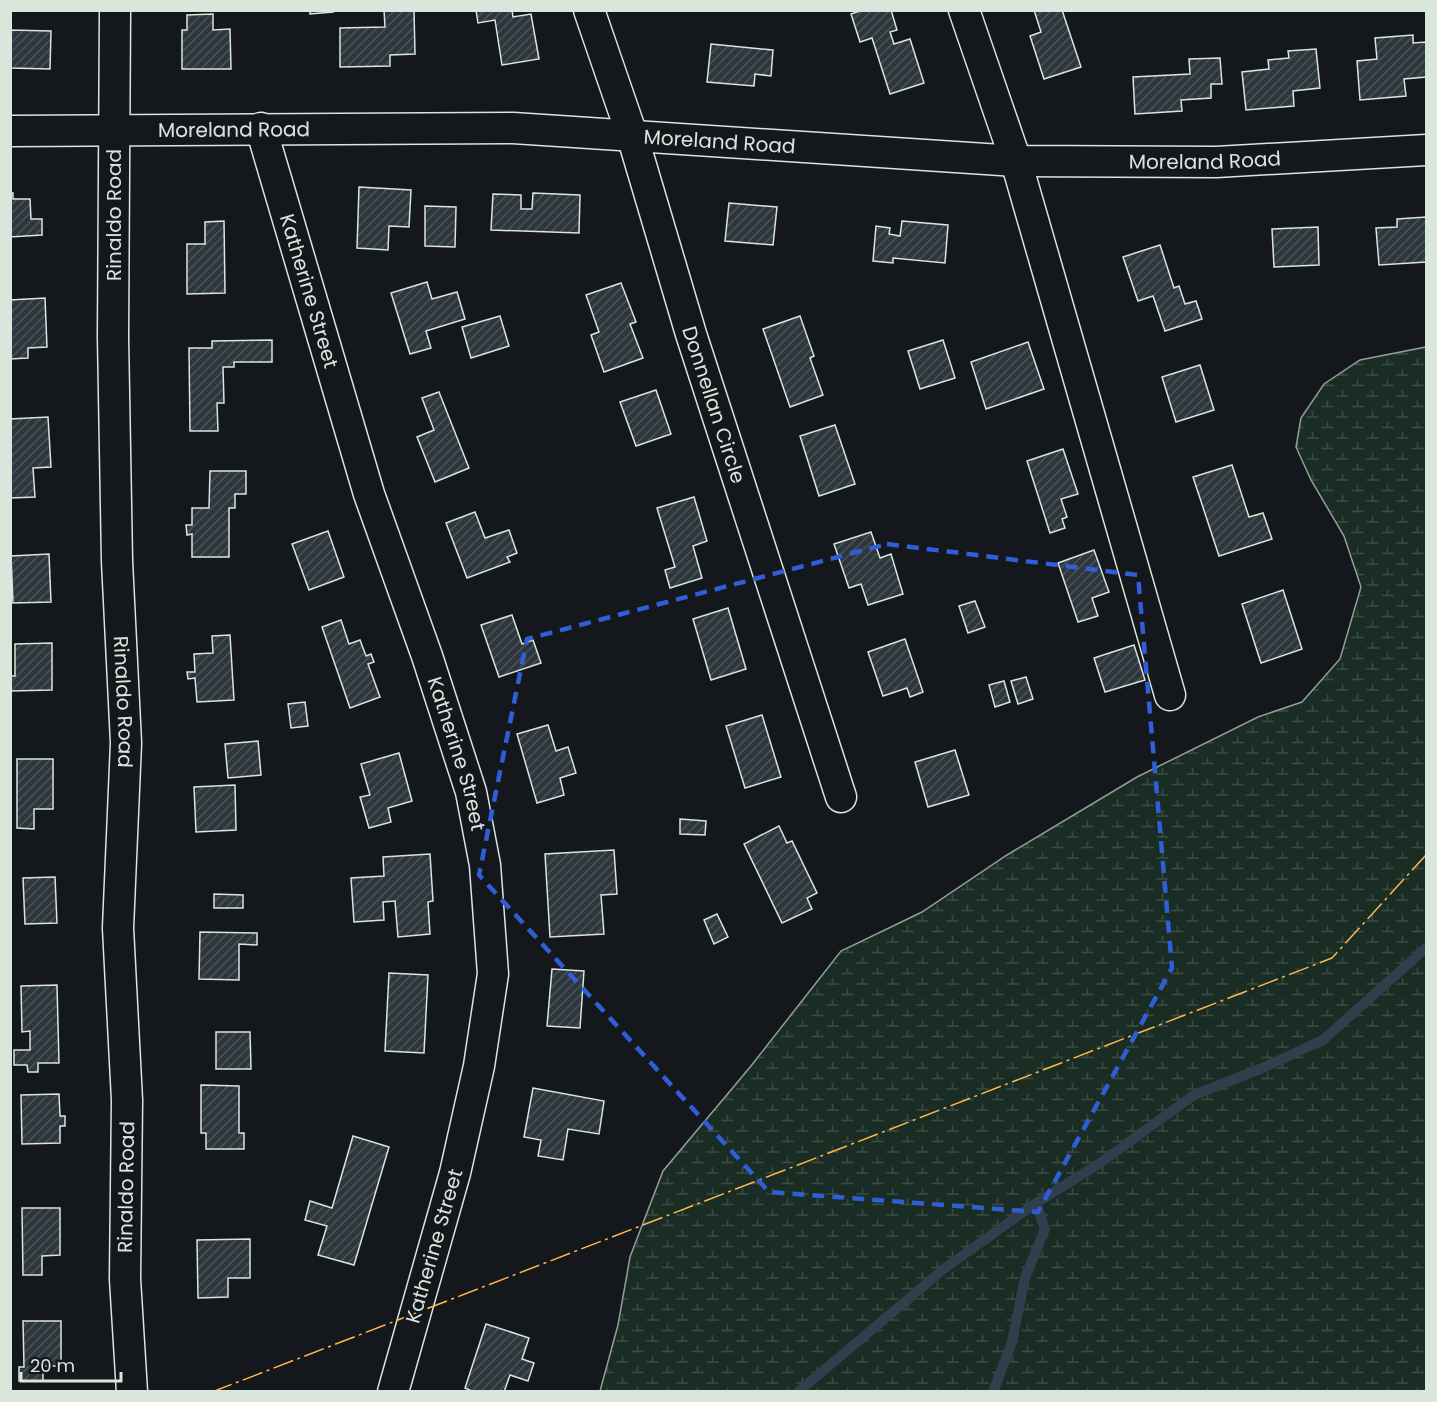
<svg xmlns="http://www.w3.org/2000/svg" width="1437" height="1402" font-family="Poppins,sans-serif">
  <style>
    .wetland { fill: url(#wetland-marsh); stroke: #939e99; stroke-width: 1.5 }
    .lines { fill: none; stroke-linecap: round; stroke-linejoin: round }
    .stream { stroke: #2f3f4d; stroke-width: 10 }
    .building { fill: url(#building-hatch); stroke: #d8e6dc; stroke-width: 1.5 }
    .street-casing { stroke: #d8e6dc; stroke-width: 33 }
    .street { stroke: #14181c; stroke-width: 30 }
    .power { stroke: #ffb74d; stroke-width: 1.5; stroke-dasharray: 21 4.5 3 4.5; stroke-linecap: butt }
    .marked { fill: none; stroke: #305dd8; stroke-width: 4.5; stroke-dasharray: 12 8; stroke-linejoin: round }
    .labels { text-anchor: middle; dominant-baseline: central; stroke-width: 4.5; stroke-linejoin: round; paint-order: stroke }
    .street-label { font-size: 20px; fill: #d8e6dc; stroke: #14181c }
  </style>
  <defs>
    <pattern id="wetland-marsh" width="20" height="14" patternUnits="userSpaceOnUse" patternTransform="scale(1.5)"><rect width="20" height="14" fill="#1a2d24"/><path d="M1 5h8M5 5V1M11 12h8M15 12V8" fill="none" stroke="#3b4b43"/></pattern>
    <pattern id="building-hatch" width="6" height="6" patternUnits="userSpaceOnUse" patternTransform="scale(1.5)"><rect width="6" height="6" fill="#2c363c"/><path d="M-1 1l2-2M0 6l6-6M5 7l2-2" fill="none" stroke="#4a5358"/></pattern>
  </defs>
  <rect width="100%" height="100%" fill="#14181c"/>
  <path class="wetland" d="M1426,347v1044h-826l18,-66 12,-68 33,-86 88,-105 90,-115 81,-39 85,-57 130,-78 121,-60 44,-15 38,-43 21,-72 -17,-51 -33,-56 -15,-33 5,-29 23,-34 36,-24z"/>
  <g class="lines">
    <g class="stream">
      <path d="M798,1392l147,-124 91,-65 64,-40 94,-68 66,-26 63,-29 103,-92"/>
      <path d="M993,1392l19,-50 13,-64 20,-49 -9,-26"/>
    </g>
  </g>
  <g class="building">
    <path d="M310,10h23v2l-23,2z"/>
    <path d="M384,10h30l1,44 -25,1v11l-50,1v-39l45,-1z"/>
    <path d="M476,10h36l1,7 18,-3 8,45 -37,6 -7,-45 -17,3z"/>
    <path d="M863,10h28l6,20 -7,2 4,12 16,-5 14,44 -34,11 -18,-56 -12,4 -9,-28z"/>
    <path d="M1034,10h28l19,57 -37,12 -14,-43 11,-4z"/>
    <path d="M213,14v16l17,-1 1,40h-49v-39h5v-15z"/>
    <path d="M10,30l41,1 -1,38 -40,-1z"/>
    <path d="M1413,35v8l13,-1v35l-22,2 2,17 -46,4 -3,-39 20,-2 -2,-21z"/>
    <path d="M711,44l62,6 -2,26 -16,-2 -1,12 -47,-4z"/>
    <path d="M1316,49l4,39 -27,3 1,15 -48,4 -4,-38 27,-3 -1,-9 21,-2 -1,-7z"/>
    <path d="M1220,58l2,26h-11v14l-30,2 1,11 -47,3 -2,-37 57,-3 -1,-15z"/>
    <path d="M359,187l52,3 -2,37 -20,-1 -1,24 -31,-2z"/>
    <path d="M10,193h3v6h17l1,20h11v16l-32,2z"/>
    <path d="M533,193l47,2 -1,38 -88,-3 2,-36 28,1v14h11z"/>
    <path d="M729,203l48,4 -4,38 -48,-4z"/>
    <path d="M425,206l31,1 -1,40 -30,-1z"/>
    <path d="M1426,217v45l-47,3 -3,-37 21,-1v-8z"/>
    <path d="M224,221l1,72 -38,1v-50h18v-22z"/>
    <path d="M902,221l46,4 -3,38 -52,-5v5l-20,-2 3,-35 14,2 -1,6 11,2z"/>
    <path d="M1318,227l1,38 -45,2 -2,-38z"/>
    <path d="M1160,245l14,43 5,-2 6,18 11,-3 6,18 -37,12 -12,-35 -15,5 -15,-44z"/>
    <path d="M427,282l5,17 25,-7 8,27 -39,12 5,17 -21,6 -19,-61z"/>
    <path d="M621,283l15,39 -6,2 13,34 -39,14 -13,-37 8,-3 -13,-37z"/>
    <path d="M45,298l2,49 -19,1v10l-18,1v-59z"/>
    <path d="M500,316l9,30 -38,12 -9,-31z"/>
    <path d="M800,316l14,40 -4,2 13,37 -33,12 -27,-78z"/>
    <path d="M272,340v22h-38v5h-11l1,36h-7l1,28h-28l-1,-83h23v-7z"/>
    <path d="M943,340l12,38 -35,11 -12,-38z"/>
    <path d="M1028,342l16,47 -58,20 -15,-47z"/>
    <path d="M1200,365l14,45 -38,12 -14,-45z"/>
    <path d="M656,390l15,44 -35,12 -16,-44z"/>
    <path d="M439,392l30,76 -34,14 -18,-45 17,-7 -12,-32z"/>
    <path d="M48,417l3,50 -18,1 2,29 -25,1v-79z"/>
    <path d="M835,425l20,59 -36,12 -19,-60z"/>
    <path d="M1063,449l15,45 -17,5 6,18 -5,2 3,9 -15,5 -23,-72z"/>
    <path d="M1232,465l17,52 14,-4 9,26 -53,17 -26,-79z"/>
    <path d="M210,471h36v23h-11v14h-6v49h-37v-23l-5,1 -1,-10h6v-17h17z"/>
    <path d="M694,497l13,44 -14,5 9,32 -32,10 -5,-18 10,-3 -18,-59z"/>
    <path d="M475,512l10,26 24,-8 8,23 -10,4 3,5 -43,16 -21,-55z"/>
    <path d="M328,531l16,46 -35,13 -17,-46z"/>
    <path d="M871,532l9,26 11,-4 12,40 -35,11 -7,-21 -12,4 -15,-44z"/>
    <path d="M1094,550l15,42 -17,6 6,18 -20,6 -20,-59z"/>
    <path d="M49,554l2,48 -38,1 -2,-47z"/>
    <path d="M1283,590l19,59 -41,14 -19,-59z"/>
    <path d="M975,601l10,26 -17,6 -9,-27z"/>
    <path d="M728,608l18,61 -35,11 -18,-61z"/>
    <path d="M512,615l10,29 11,-4 8,23 -42,14 -18,-52z"/>
    <path d="M341,620l8,24 11,-4 6,16 5,-2 3,8 -6,2 12,33 -30,11 -28,-81z"/>
    <path d="M230,635l4,65 -37,2 -2,-24 -7,1 -1,-7h8l-1,-18 19,-1 -1,-17z"/>
    <path d="M905,639l18,53 -13,5 -3,-9 -24,8 -15,-44z"/>
    <path d="M52,643v47l-42,1v-15h5v-32z"/>
    <path d="M1134,645l11,35 -40,12 -11,-34z"/>
    <path d="M1026,677l7,22 -15,5 -7,-23z"/>
    <path d="M1004,681l6,21 -15,5 -6,-22z"/>
    <path d="M305,702l3,24 -17,2 -3,-24z"/>
    <path d="M762,715l19,62 -36,11 -19,-62z"/>
    <path d="M548,725l8,26 12,-4 8,26 -16,5 4,17 -27,8 -20,-69z"/>
    <path d="M258,741l3,34 -33,3 -3,-34z"/>
    <path d="M955,750l14,45 -41,12 -13,-45z"/>
    <path d="M399,753l13,48 -24,7 3,14 -22,6 -9,-31 10,-2 -9,-31z"/>
    <path d="M17,759h36v50h-19v20l-17,-1z"/>
    <path d="M235,785l1,45 -40,2 -2,-45z"/>
    <path d="M680,819l26,2 -1,14 -25,-1z"/>
    <path d="M779,826l8,17 5,-2 25,52 -10,5 5,11 -30,14 -38,-79z"/>
    <path d="M614,850l3,44 -16,1 3,39 -54,3 -5,-83z"/>
    <path d="M430,854l3,47 -5,1 2,32 -32,3 -3,-36 -12,1 1,18 -30,2 -3,-44 33,-2 -1,-19z"/>
    <path d="M55,877l2,46 -32,1 -2,-46z"/>
    <path d="M214,894l29,1v13h-29z"/>
    <path d="M717,914l11,23 -14,7 -10,-24z"/>
    <path d="M200,932l57,1v12l-18,-1v36l-40,-1z"/>
    <path d="M552,969l32,2 -4,57 -33,-2z"/>
    <path d="M389,973l39,2 -4,78 -39,-2z"/>
    <path d="M57,985l2,78h-21v9h-10l-1,-7h-13v-15h16v-19l-8,1 -1,-46z"/>
    <path d="M216,1032h34l1,37h-35z"/>
    <path d="M201,1085l38,1v47h5v16h-38v-16h-5z"/>
    <path d="M533,1088l71,13 -5,33 -31,-5 -5,31 -25,-4 3,-16 -17,-3z"/>
    <path d="M59,1094l1,22h5v10h-5v17l-38,1 -1,-49z"/>
    <path d="M353,1136l36,11 -35,118 -36,-10 9,-29 -22,-6 5,-19 22,7z"/>
    <path d="M22,1208h38v47l-18,1v19h-19z"/>
    <path d="M250,1239v39h-22v19l-30,1 -1,-58z"/>
    <path d="M23,1321h38v45h-18v15h-24v-14h5z"/>
    <path d="M486,1324l43,14 -7,21 12,4 -6,18 -18,-6 -6,17h-30l-9,-4z"/>
  </g>
  <g class="lines">
    <g class="street-casing">
      <g id="street">
        <path id="s1" d="M115,10l-2,327 4,224 9,182 -8,185 9,172 -2,179 7,113"/>
        <path id="s2" d="M589,10l43,125 59,199 150,463"/>
        <path d="M964,10l52,151 154,534"/>
        <path id="s3" d="M261,128l108,366 58,162 44,136 14,73 8,109 -14,92 -24,107 -62,219"/>
        <path id="s4" d="M10,131l503,-3 503,33 200,1 210,-12"/>
      </g>
    </g>
    <use href="#street" class="street"/>
    <path class="power" d="M212,1392l1120,-434 94,-103"/>
  </g>
  <path class="marked" d="M887,544l251,31 34,393 -134,244 -269,-20 -290,-317 48,-236z"/>
  <g class="labels">
    <g class="street-label">
      <text stroke="none"><textPath href="#s4" startOffset="224">Moreland Road</textPath></text>
      <text stroke="none"><textPath href="#s4" startOffset="710">Moreland Road</textPath></text>
      <text stroke="none"><textPath href="#s4" startOffset="1196">Moreland Road</textPath></text>
      <text transform="translate(114 215) rotate(-90)">Rinaldo Road</text>
      <text stroke="none"><textPath href="#s3" startOffset="170">Katherine Street</textPath></text>
      <text stroke="none"><textPath href="#s2" startOffset="414">Donnellan Circle</textPath></text>
      <text stroke="none"><textPath href="#s1" startOffset="692">Rinaldo Road</textPath></text>
      <text stroke="none"><textPath href="#s3" startOffset="656">Katherine Street</textPath></text>
      <text transform="translate(126 1187) rotate(-89)">Rinaldo Road</text>
      <text transform="translate(434 1246) rotate(-74)">Katherine Street</text>
    </g>
  </g>
  <rect width="1437" height="1402" fill="none" stroke="#d8e6dc" stroke-width="24"/>
  <path d="M21 1372v9h100v-9" fill="none" stroke="#d8e6dc" stroke-width="3"/>
  <text x="30" y="1372" font-size="18" fill="#d8e6dc" stroke="#14181c" stroke-width="4.5" paint-order="stroke">20 m</text>
</svg>
